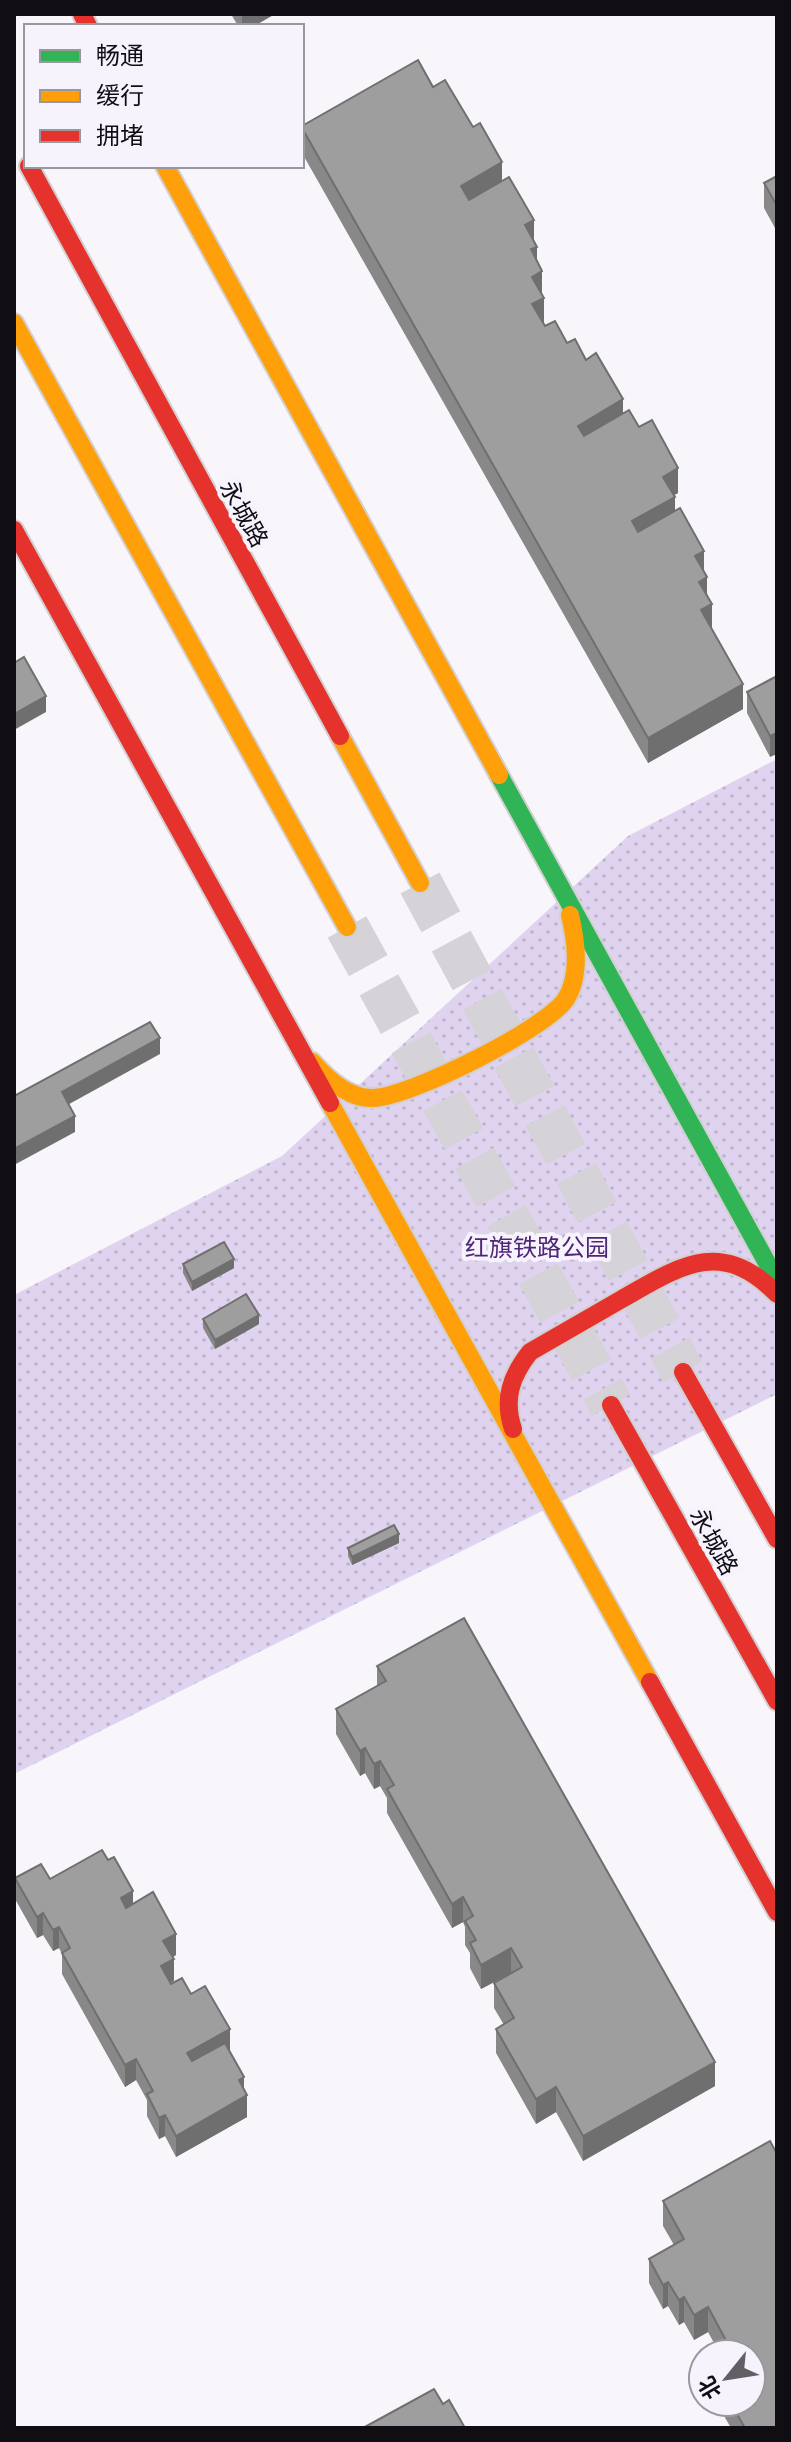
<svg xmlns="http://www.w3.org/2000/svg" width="791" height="2442" font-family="'Noto Sans','Noto Sans SC',sans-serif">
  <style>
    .park { fill: url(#park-dots) }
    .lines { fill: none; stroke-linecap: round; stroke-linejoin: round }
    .primary-tunnel { stroke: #d5d2d8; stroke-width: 44; stroke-dasharray: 44 22; stroke-linecap: butt }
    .fast-casing { stroke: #d2d0d3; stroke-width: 22 }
    .slow-casing { stroke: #d2d0d3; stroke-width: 22 }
    .jam-casing { stroke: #d2d0d3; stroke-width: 22 }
    .fast { stroke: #30b455; stroke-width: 18 }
    .slow { stroke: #ff9f0a; stroke-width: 18 }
    .jam { stroke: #e5322d; stroke-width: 18 }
    .wall { fill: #888 }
    .shaded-wall { fill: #6f6f6f }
    .building { fill: #9e9e9e; stroke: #6f6f6f; stroke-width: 2 }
    .labels { text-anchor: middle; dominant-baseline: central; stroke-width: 8; stroke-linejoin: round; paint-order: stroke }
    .street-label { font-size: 24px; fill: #100e13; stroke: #f7f3fd }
    .park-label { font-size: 24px; fill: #4f2577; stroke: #f7f3fd }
  </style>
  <defs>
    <pattern id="park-dots" width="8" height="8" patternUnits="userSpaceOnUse" patternTransform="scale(2)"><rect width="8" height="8" fill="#dfd3ef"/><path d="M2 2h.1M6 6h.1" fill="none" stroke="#beb4cc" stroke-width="1.8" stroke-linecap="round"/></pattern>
  </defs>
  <rect width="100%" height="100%" fill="#f8f5fb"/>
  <path class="park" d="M777,759v635l-763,380v-479l268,-139 346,-320z"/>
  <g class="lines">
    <g class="primary-tunnel">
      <path d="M420,883l263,489"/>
      <path d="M347,927l264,478"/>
    </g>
    <g class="fast-casing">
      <path id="fast" d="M499,775l278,506"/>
    </g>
    <g class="slow-casing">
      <g id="slow">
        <path d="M165,166l334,609"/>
        <path d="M14,323l333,604"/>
        <path d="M340,736l80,147"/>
        <path d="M312,1062c15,17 37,37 61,36 37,-1 173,-69 193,-99 15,-24 10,-59 4,-84"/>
        <path d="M330,1103l320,579"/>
      </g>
    </g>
    <g class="jam-casing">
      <g id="jam">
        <path d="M82,14l6,12"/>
        <path d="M29,166l311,570"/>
        <path d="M14,530l316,573"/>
        <path d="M683,1372l94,167"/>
        <path d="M611,1405l166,296"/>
        <path d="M513,1429c-10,-30 -2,-53 17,-77 31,-18 61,-35 92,-53 58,-33 99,-62 155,-5"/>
        <path d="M650,1682l127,230"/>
      </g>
    </g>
    <use href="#fast" class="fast"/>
    <use href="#slow" class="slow"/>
    <use href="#jam" class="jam"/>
  </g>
  <g class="wall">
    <path d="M231,14h44l-21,12h-16z"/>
    <path d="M433,87l69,94 32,60 8,54 1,28 2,3 22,17 19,17 92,133 -4,2 1,16 29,60 8,57 31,81 -95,54 -346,-610v-27z"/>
    <path d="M777,176v77l-2,-3v-22l-11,-20v-25z"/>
    <path d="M777,676l-7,81 -23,-44v-21z"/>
    <path d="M183,1264l51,4 -42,23 -9,-18z"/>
    <path d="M203,1319l56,5 -44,25 -12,-21z"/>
    <path d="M399,1543l-47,22 -4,-9v-8z"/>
    <path d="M377,1666l338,420 -132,75 -27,-49 -20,12 -40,-71v-24l8,-4 -10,-17v-25l17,-10 -30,16 -11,-21v-15l-5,-8v-18l-2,-5 -11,6 -65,-115v-15l-7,-12 -6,3 -9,-16 -5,3 -24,-42v-25l41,-23z"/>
    <path d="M15,1878l35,1 83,25 43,51 -4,2 2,24 -4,2 1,1 20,10 39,56 -1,1 15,39 3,27 -71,40 -11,-21 -6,3 -12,-23v-16l-11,-20 -11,7 -63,-113v-20l-3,-6 -6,3 -10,-16 -6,3 -22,-39z"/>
    <path d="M777,2154v274h-46l-15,-26h35l-32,-50 -11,-20 -14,8 -10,-18 -5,3 -11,-19 -5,3 -14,-26v-24l25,-14 -11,-19v-25z"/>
  </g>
  <g class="shaded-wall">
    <path d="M242,14h33l-21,12h-12z"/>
    <path d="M502,162v25l-41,23v-24z"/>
    <path d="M534,220v24l-9,-19z"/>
    <path d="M537,247v24l-6,-22z"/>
    <path d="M542,271v25l-10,-19z"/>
    <path d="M544,298v24l-12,7v-25z"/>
    <path d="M623,399v25l-45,26v-24z"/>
    <path d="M678,468v25l-15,8v-24z"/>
    <path d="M675,497v25l-43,24v-25z"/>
    <path d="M704,551v25l-9,-20z"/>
    <path d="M707,577v25l-8,-20z"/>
    <path d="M712,604v25l-11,-19z"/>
    <path d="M743,684v25l-95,54v-25z"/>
    <path d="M46,696v16l-32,18v-16z"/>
    <path d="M777,733v21l-7,3v-21z"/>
    <path d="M160,1038v16l-98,54v-16z"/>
    <path d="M75,1116v16l-61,33v-16z"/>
    <path d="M234,1259v9l-42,23v-9z"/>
    <path d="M259,1315v9l-44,25v-9z"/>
    <path d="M399,1534v9l-47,22v-8z"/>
    <path d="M365,1748v25l-5,3v-25z"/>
    <path d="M380,1761v25l-6,3v-25z"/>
    <path d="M133,1891v21l-12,7v-21z"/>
    <path d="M463,1897v25l-11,6v-24z"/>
    <path d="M43,1913v22l-6,3v-21z"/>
    <path d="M59,1927v21l-6,3v-21z"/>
    <path d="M176,1934v21l-13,8v-22z"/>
    <path d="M511,1948v25l-30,16v-24z"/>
    <path d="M174,1959v22l-13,6v-21z"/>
    <path d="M230,2029v21l-43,24v-21z"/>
    <path d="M136,2059v21l-11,7v-22z"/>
    <path d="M715,2062v24l-132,75v-25z"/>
    <path d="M244,2077v20l3,-2v22l-71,40v-21l63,-56z"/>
    <path d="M556,2087v25l-20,12v-25z"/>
    <path d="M165,2115v21l-6,3v-21z"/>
    <path d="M668,2282v24l-5,3v-24z"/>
    <path d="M684,2297v25l-5,3v-25z"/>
    <path d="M708,2307v25l-14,8v-25z"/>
  </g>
  <g class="building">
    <path d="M418,60l15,27 12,-7 28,47 7,-4 22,39 -41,24 8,14 40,-23 25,43 -9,5 12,22 -6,2 11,22 -10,6 12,21 -12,6 13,22 10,-5 12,22 8,-4 11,21 10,-7 27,46 -45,27 6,10 45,-26 10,17 13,-7 26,48 -15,9 12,20 -43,24 6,11 42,-24 24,43 -9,5 12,21 -8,5 13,22 -11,6 42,74 -95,54 -346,-610v-2z"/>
    <path d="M777,176v30l-13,-23z"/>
    <path d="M24,657l22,39 -32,18v-51z"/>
    <path d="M777,676v57l-7,3 -23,-44z"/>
    <path d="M150,1022l10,16 -98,54 13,24 -61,33v-53z"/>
    <path d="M224,1242l10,17 -42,23 -9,-18z"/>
    <path d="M246,1294l13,21 -44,25 -12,-21z"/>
    <path d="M394,1525l5,9 -47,23 -4,-9z"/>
    <path d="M464,1618l251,444 -132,74 -27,-49 -20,12 -40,-70 18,-11 -20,-35 28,-16 -11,-19 -30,17 -11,-22 6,-3 -11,-19 8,-5 -10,-19 -11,7 -65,-115 7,-4 -14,-24 -6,3 -9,-16 -5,3 -24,-42 50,-28 -9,-15z"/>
    <path d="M102,1850l6,10 6,-3 19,34 -12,7 5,10 27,-16 23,42 -13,7 11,18 -13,7 10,18 11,-6 9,16 14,-8 25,43 -43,24 5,8 33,-18 19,34 -5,3 8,15 -71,41 -11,-21 -6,3 -12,-24 6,-3 -17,-32 -11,6 -63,-112 8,-5 -11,-21 -6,3 -10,-17 -6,4 -22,-39 26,-14 9,15z"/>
    <path d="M770,2141l7,13v274h-32l-15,-26h21v-48h-36l14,-8 -21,-39 -14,8 -10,-18 -5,3 -11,-18 -5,3 -14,-26 35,-20 -21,-38z"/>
    <path d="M434,2389l9,15 6,-4 16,28h-102z"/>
  </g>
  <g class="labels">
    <g class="street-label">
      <text transform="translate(245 513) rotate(61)">永城路</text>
      <text transform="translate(715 1541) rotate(61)">永城路</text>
    </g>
    <g class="park-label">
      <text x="537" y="1246">红旗铁路公园</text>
    </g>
  </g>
  <rect width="791" height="2442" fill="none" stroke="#100e13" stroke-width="32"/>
  <rect x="24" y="24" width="280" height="144" fill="#f7f3fd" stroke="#9b979f" stroke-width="2"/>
  <rect x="40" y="50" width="40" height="12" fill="#30b455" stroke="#9b979f" stroke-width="2"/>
  <text x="96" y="64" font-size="24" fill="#100e13">畅通</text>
  <rect x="40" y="90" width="40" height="12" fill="#ff9f0a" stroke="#9b979f" stroke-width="2"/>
  <text x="96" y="104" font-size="24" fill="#100e13">缓行</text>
  <rect x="40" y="130" width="40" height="12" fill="#e5322d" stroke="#9b979f" stroke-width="2"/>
  <text x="96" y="144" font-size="24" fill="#100e13">拥堵</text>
  <g transform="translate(727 2378) rotate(240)"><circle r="38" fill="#f7f3fd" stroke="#9b979f" stroke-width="2"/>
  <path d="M0-6L14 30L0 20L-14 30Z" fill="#615f64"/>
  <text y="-12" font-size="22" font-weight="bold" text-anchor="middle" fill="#100e13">北</text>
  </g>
</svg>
